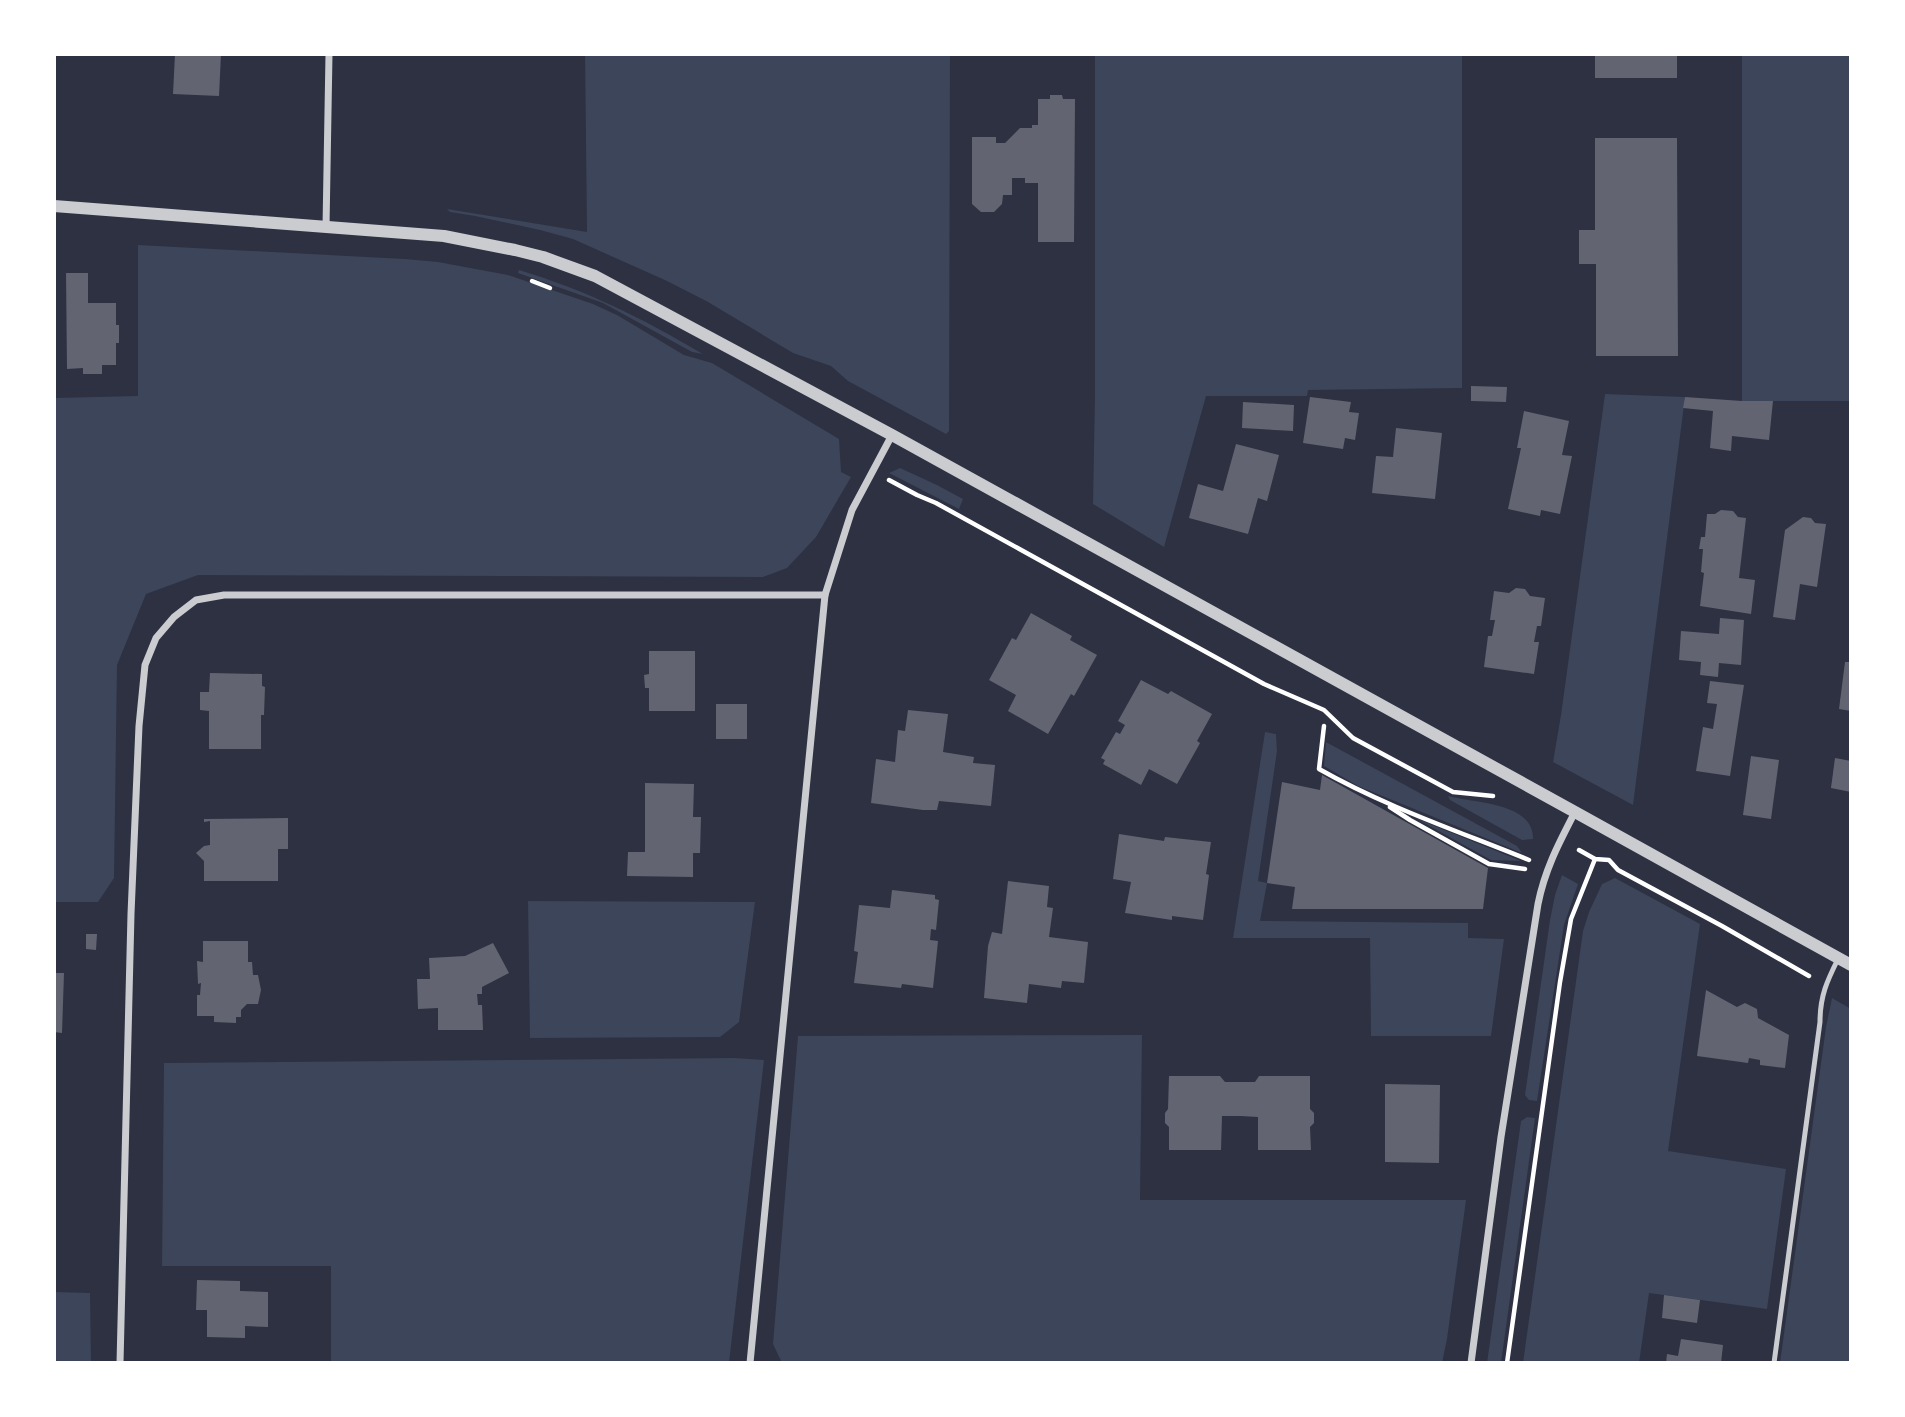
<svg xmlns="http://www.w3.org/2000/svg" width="1905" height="1417" font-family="'Public Sans',sans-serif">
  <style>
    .green { fill: #3c4559 }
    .building { fill: #626471 }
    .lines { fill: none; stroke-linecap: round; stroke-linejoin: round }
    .path { stroke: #fff; stroke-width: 4.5 }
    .service { stroke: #caccd0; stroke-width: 5 }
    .minor { stroke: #caccd0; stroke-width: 7 }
    .tertiary { stroke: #caccd0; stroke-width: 12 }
  </style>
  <rect width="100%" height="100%" fill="#2d3142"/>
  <g class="green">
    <path d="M585,54h365l-1,377 -3,3 -98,-53 -17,-15 -38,-13 -85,-51 -41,-21 -94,-42 -33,-9 -65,-14 -25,-4 -3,-3 140,23z"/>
    <path d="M1095,54h367v334l-154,2 -1,6h-101l-42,151 -71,-43 2,-110z"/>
    <rect x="1742" y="54" width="109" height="347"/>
    <path d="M138,245l267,14 33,3 70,13 85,29 24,11 67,40 28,8 127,76 2,33 10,5 -35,60 -29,31 -24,9 -565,-2 -52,19 -29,71 -3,213 -16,24h-44v-504l84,-2z"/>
    <path d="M519,270c69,21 121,47 184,84l-11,-2 -89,-49 -85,-30z"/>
    <path d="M1605,394l80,3 -52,408 -80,-43 8,-47z"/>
    <path d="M900,468l37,17 26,14 -4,10 -70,-36z"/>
    <path d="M1265,732l11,2 1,17 -19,130 9,2 -7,38 208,2v15l36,1 -13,97h-120l-1,-98h-137z"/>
    <path d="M1326,742l191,104 5,7 -164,-67 -34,-20z"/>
    <path d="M1448,796c25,7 86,6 85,43l-11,1 -72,-40z"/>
    <path d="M1415,818l106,43 -30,-1z"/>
    <path d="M1562,875l16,9 -14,41 -27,176 -8,-1 -4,-5 25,-175 5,-25z"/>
    <path d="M1615,878l85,46 -32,227 118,18 -19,140 -118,-16 -10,70h-116l60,-432 6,-19 13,-28z"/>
    <path d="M528,901l227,1 -16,120 -19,15 -190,1z"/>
    <path d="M1832,998l19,11v354h-71l46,-336z"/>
    <path d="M1142,1035l-2,165h326l-19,139 -5,24h-660l-9,-19 25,-308z"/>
    <path d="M735,1058l29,2 -35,303h-398v-97h-169l2,-203z"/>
    <path d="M1527,1117l8,1 -34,245h-14l34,-242z"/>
    <path d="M54,1292l36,1 1,70h-37z"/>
  </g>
  <g class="building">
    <path d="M175,54h46l-2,42 -46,-2z"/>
    <rect x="1595" y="54" width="82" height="24"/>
    <path d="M1050,95h12l1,4h12l-1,143h-36v-59h-13v-5h-13v17h-9l-1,9 -8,8h-13l-9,-8v-67h24v6h9l15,-15h12v-3h6v-26h12z"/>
    <path d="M1595,138h82l1,218h-82v-92h-17v-34h16z"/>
    <path d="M66,273h22v30h28v22h3v18h-3v22h-14v9h-19v-6l-16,1z"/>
    <path d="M1471,386l36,1 -1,15 -35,-1z"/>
    <path d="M1310,397l41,5 -2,10 10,1 -4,27 -10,-2 -2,11 -40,-6z"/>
    <path d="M1685,397l57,4h31l-4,39 -37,-4 -1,15 -21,-3 3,-37 -30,-3z"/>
    <path d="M1243,402l51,3 -1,26 -51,-3z"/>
    <path d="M1524,411l45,10 -7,34 10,1 -12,58 -19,-4 -1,6 -32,-7 13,-61h-4z"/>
    <path d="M1396,428l46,5 -7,66 -63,-6 4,-37 17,1z"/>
    <path d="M1236,444l43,11 -12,46 -9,-3 -10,36 -59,-16 9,-34 25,7z"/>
    <path d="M1721,510l12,1 5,6 8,1 -7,60 16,2 -4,34 -51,-8 4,-33 -3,-1 2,-23h-4l2,-12h4l2,-23h8z"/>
    <path d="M1803,517l8,1 4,5 11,1 -9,63 -17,-3 -5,36 -22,-3 12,-87z"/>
    <path d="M1516,588l9,1 5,7 15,2 -4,28h-4l-3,16h5l-5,32 -50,-7 4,-31h4l3,-16h-5l4,-29 15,2z"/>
    <path d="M1031,613l41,23 -2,4 27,15 -23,41 -3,-2 -23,40 -40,-23 8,-16 -27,-15 23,-42 4,2z"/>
    <path d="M1720,618l24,2 -3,45 -22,-2 -1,14 -18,-2 1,-13 -22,-2 2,-29 38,3z"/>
    <path d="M649,651h46v60h-46v-23h-4l-1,-13 5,-1z"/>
    <path d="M1845,662h6v49l-12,-2z"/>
    <path d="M210,673l52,1v12l3,1 -1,28h-3v34h-52v-38l-9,-1v-18h9z"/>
    <path d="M1141,680l27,14 3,-3 41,23 -15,27 3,2 -1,2 -22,39 -28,-15 -8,16 -38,-21 2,-4 -4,-2 15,-26 4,2 5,-9 -7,-4z"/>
    <path d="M1710,681l34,4 -14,91 -34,-5 7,-44 10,2 4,-25 -10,-1z"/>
    <rect x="716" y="704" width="31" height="35"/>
    <path d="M908,710l40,4 -5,38 31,5 -1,6 22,2 -4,41 -52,-5 -2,9h-14l-52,-7 5,-44 19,3 3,-32 7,1z"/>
    <path d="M1751,756l28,4 -8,59 -28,-4z"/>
    <path d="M1835,758l16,3v31l-20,-4z"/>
    <path d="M1322,775l166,93 -5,41h-191l3,-22 -28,-4 15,-101 38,8z"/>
    <path d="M645,783l49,1 -1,33h8l-1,36h-7v24l-66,-1 1,-24h17z"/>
    <path d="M288,818v31h-10v32h-74v-20l-8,-8 8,-7 6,-1v-24l-6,1v-3z"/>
    <path d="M1119,834l45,7 1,-4 46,5 -5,32 3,1 -6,45 -31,-4v4l-47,-7 6,-31 -18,-3z"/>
    <path d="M1008,881l41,5 -2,21 6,1 -4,29 39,5 -4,41 -22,-2 -1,7 -32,-4 -2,19 -43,-5 4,-52 4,-14 10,2z"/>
    <path d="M892,890l43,5v4l4,1 -3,30 -5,-1 -1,11 8,1 -5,47 -31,-4 -1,4 -47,-5 4,-31 -4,-1 5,-46 31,3z"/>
    <path d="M86,934h11l-1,16 -10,-1z"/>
    <path d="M203,941h45v21h4l1,13h5l3,15 -3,14h-11l-6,6v7h-5v6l-22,-1v-6h-17v-21h3l1,-12 -3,1 -1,-23 6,1z"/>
    <path d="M493,943l16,30 -27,14v7h-5l1,11h4l1,25h-45v-22l-20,1 -1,-30h13l-1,-21 36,-2z"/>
    <path d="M54,973h10l-2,60 -8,-1z"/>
    <path d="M1706,990l31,17 8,-4 12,6 1,9 31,17 -4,33 -25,-3v-5l-11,-2 -1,5 -51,-7z"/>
    <path d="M1169,1076h51l5,6h30l4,-6h51v33l4,4v10l-4,4 1,23h-53v-33l-17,-1h-19l-1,34h-52v-23l-4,-4v-10l3,-4z"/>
    <path d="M1385,1084l55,1 -1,78 -54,-1z"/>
    <path d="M197,1280l43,1v10l28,1v35l-23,-1v12l-38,-1v-27h-11z"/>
    <path d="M1664,1295l36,5 -3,23 -35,-5z"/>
    <path d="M1681,1339l42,6 -2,18h-55l1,-9 11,2z"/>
  </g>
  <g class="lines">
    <g class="path">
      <path d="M532,281l18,7"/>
      <path d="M889,480l28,15 19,8 328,181 60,26 29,28 100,54 40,4"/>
      <path d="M1324,726l-5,43c67,38 139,62 210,91"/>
      <path d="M1390,807l20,13 79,44 36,5"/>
      <path d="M1579,850l16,9 14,1 9,10 104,56 87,50"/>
      <path d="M1507,1363l53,-381 11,-63 24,-60"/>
    </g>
    <path class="service" d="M1774,1363l46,-341c0,-26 7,-41 18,-63"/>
    <g class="minor">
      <path d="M326,227l3,-173"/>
      <path d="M120,1363l11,-449 8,-188 6,-61 11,-27 18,-21 22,-17 28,-5h601"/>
      <path d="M750,1363l75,-768 27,-85 40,-75"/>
      <path d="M1471,1363l30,-226 37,-233c7,-35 21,-61 37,-92"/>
    </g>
    <path class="tertiary" d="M54,206l390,30 71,14 28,7 52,19 297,159 683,377 276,153"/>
  </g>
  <rect width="1905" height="1417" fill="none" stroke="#ffffff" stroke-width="112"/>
</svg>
